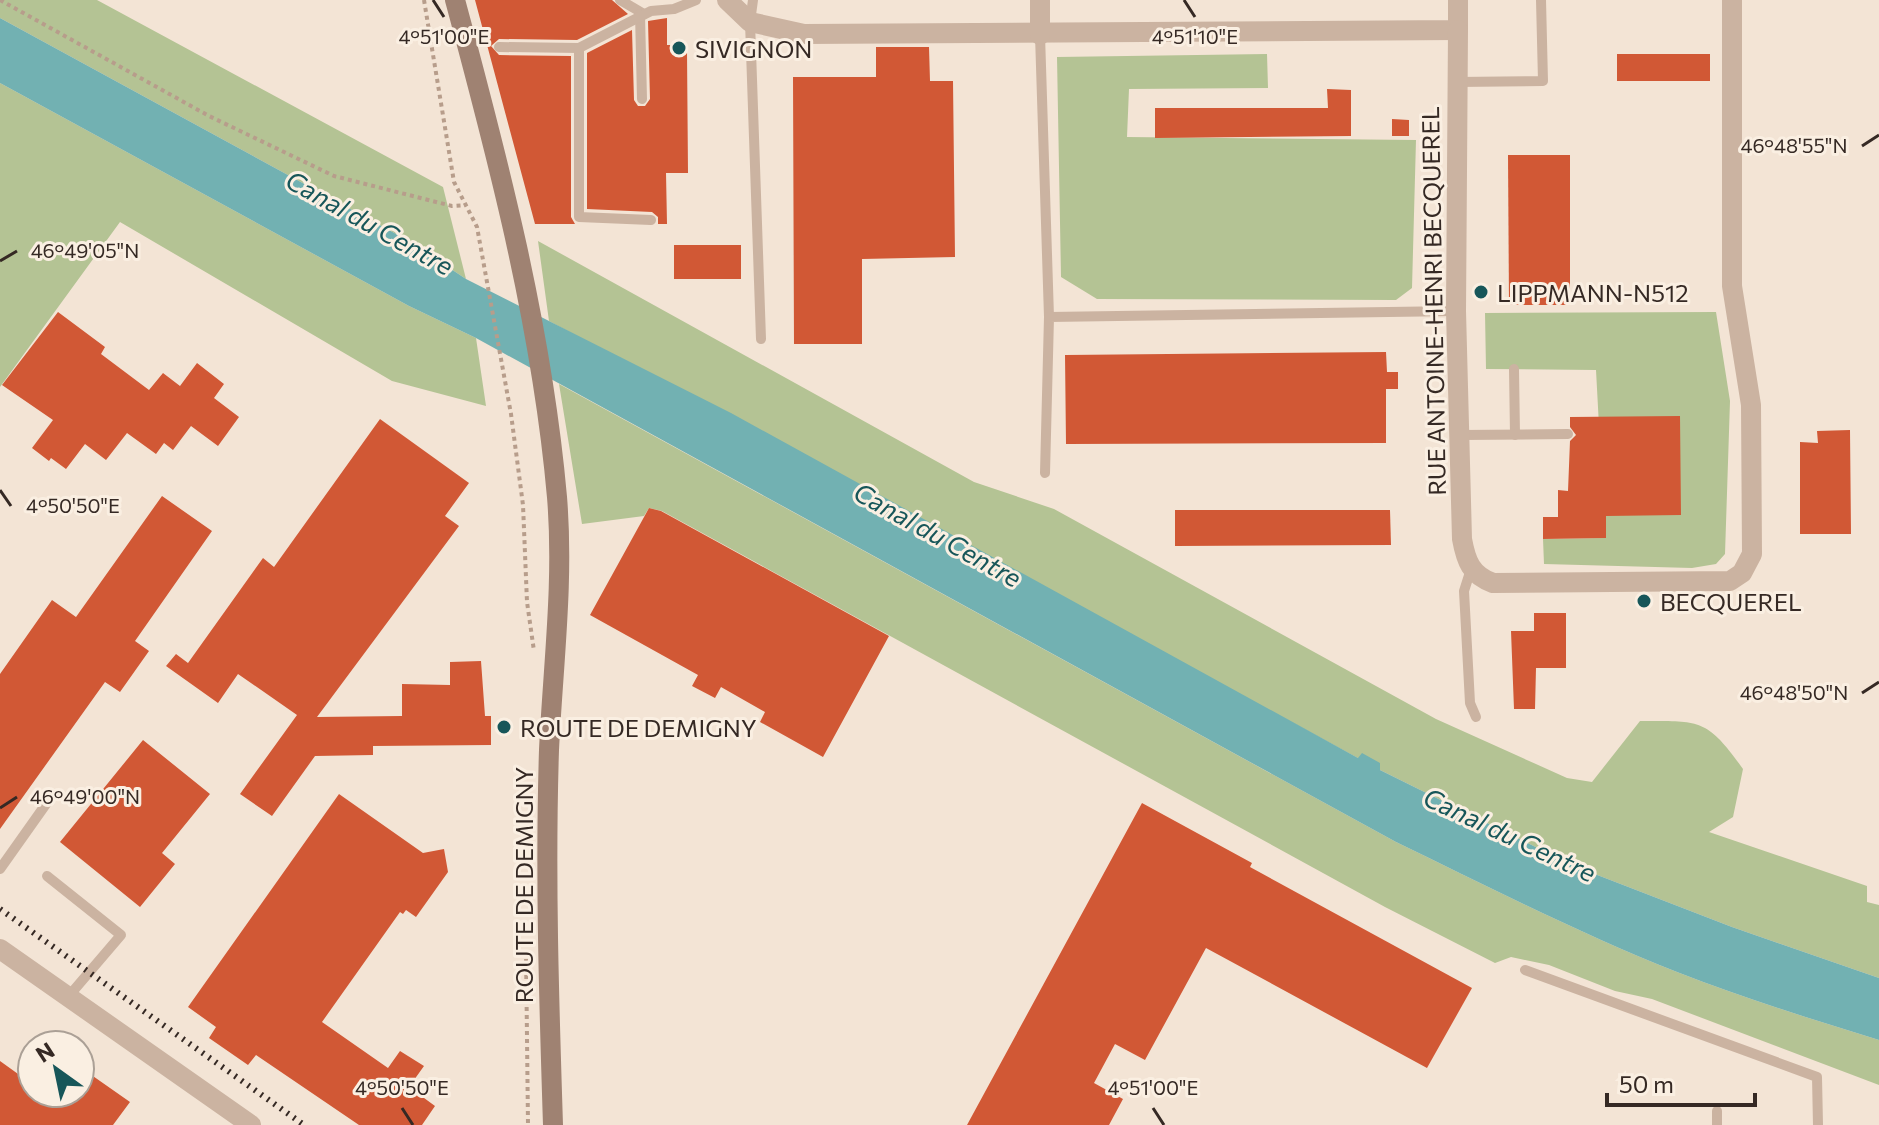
<svg xmlns="http://www.w3.org/2000/svg" width="1879" height="1125" font-family="Commissioner,sans-serif">
  <style>
    .green { fill: #b4c394 }
    .water { fill: #72b1b2 }
    .building { fill: #d15835 }
    .lines { fill: none; stroke-linecap: round; stroke-linejoin: round }
    .path { stroke: #b79d8b; stroke-width: 4; stroke-dasharray: 4 4; stroke-linecap: butt }
    .lane { stroke: #cbb3a1; stroke-width: 10 }
    .street { stroke: #cbb3a1; stroke-width: 20 }
    .secondary { stroke: #9f8272; stroke-width: 20 }
    .rail { stroke: #352924; stroke-width: 6; stroke-dasharray: 2 6; stroke-linecap: butt }
    .ticks { fill: none; stroke: #352924; stroke-width: 3 }
    .poi-dot { fill: #175659; stroke: #faefe2; stroke-width: 3 }
    .labels { text-anchor: middle; dominant-baseline: central; stroke-width: 6; stroke-linejoin: round; paint-order: stroke }
    .poi-label { font-size: 24px; fill: #352924; stroke: #faefe2; text-anchor: start }
    .street-label { font-size: 24px; fill: #352924; stroke: #faefe2 }
    .water-label { font-size: 26px; font-style: italic; fill: #175659; stroke: #faefe2 }
    .ticks-label { font-size: 20px; text-anchor: middle; fill: #352924; stroke: #faefe2; stroke-width: 6; stroke-linejoin: round; paint-order: stroke }
  </style>
  <rect width="100%" height="100%" fill="#f3e4d5"/>
  <g class="green">
    <path d="M0,0h97l346,187 23,92 -57,-38 -409,-223z"/>
    <path d="M1267,54l1,34 -139,1 -2,48 289,3 -4,148 -16,12 -299,-1 -36,-22 -4,-220z"/>
    <path d="M0,83l409,223 67,32 10,68 -94,-25 -272,-159 -120,165z"/>
    <path d="M538,241l436,241 80,27 382,210 131,59 25,4 48,-61c60,0 67,-3 103,48l-10,48 -24,15 158,54v16l12,3v73l-147,-51 -158,-61 -194,-96 -831,-449z"/>
    <path d="M1716,312l14,89 -5,153 -9,10 -24,4 -148,-4 -1,-25 62,-1 -9,-168 -110,-1 -1,-56z"/>
    <path d="M559,384l837,458c93,45 185,92 281,130 66,26 134,47 202,68v45l-227,-86 -37,-8 -66,-26 -38,-8 -16,6 -110,-56 -723,-396 -13,-3 -5,8 -62,8z"/>
  </g>
  <path class="water" d="M0,18l409,223 57,38 265,134 627,345 4,-5 18,10v7l194,96 158,61 147,51v62c-68,-21 -136,-42 -202,-68 -96,-38 -188,-85 -281,-130l-920,-504 -67,-32 -409,-223z"/>
  <g class="building">
    <path d="M475,0h137l16,14 -51,26 -78,-1 -8,7 8,9 72,1v161l4,7h-40z"/>
    <path d="M667,18v27h17v7h3l1,121h-22l1,51h-9v-7l-6,-5 -65,-3v-156l45,-23 2,70 4,6h7l5,-7 -2,-78z"/>
    <path d="M876,47h53l1,34h23l2,176 -93,2v85h-68l-1,-267h83z"/>
    <rect x="1617" y="54" width="93" height="27"/>
    <path d="M1327,89l24,1v46l-196,2v-30h173z"/>
    <path d="M1392,119l17,1v16h-17z"/>
    <path d="M1508,155h62v150h-61z"/>
    <rect x="674" y="245" width="67" height="34"/>
    <path d="M58,312l47,35 -4,7 48,36 14,-17 17,13 17,-23 27,21 -10,14 25,19 -21,29 -27,-20 -18,24 -9,-7 -8,11 -29,-21 -21,27 -21,-16 -19,25 -15,-11 -2,3 -17,-13 21,-28 -51,-35z"/>
    <path d="M1386,352l1,20h11v17h-12v54l-320,1 -1,-89z"/>
    <path d="M1680,416l1,99 -75,1v22l-63,1v-22h15v-27l10,1 2,-50 6,-6 -6,-8v-10z"/>
    <path d="M380,419l89,64 -24,33 14,10 -142,191 85,-1v-32l48,1v-23l31,-1 4,55h6v29l-118,1v9l-58,1 -43,60 -32,-22 57,-79 -59,-41 -20,29 -52,-37 10,-12 12,9 75,-105 11,9z"/>
    <path d="M1850,430l1,104h-51v-92l18,1 -1,-12z"/>
    <path d="M162,496l50,35 -77,110 14,10 -29,41 -15,-10 -105,147v-155l52,-74 24,17z"/>
    <path d="M649,508l12,3 228,125 -66,121 -63,-35 5,-10 -44,-25 -6,11 -23,-12 6,-11 -108,-60z"/>
    <path d="M1175,510h215l1,35 -216,1z"/>
    <path d="M1534,613h32v55h-30l-1,41h-21l-3,-78h23z"/>
    <path d="M143,740l67,54 -48,59 13,11 -35,43 -80,-65z"/>
    <path d="M339,794l84,59 21,-4 4,23 -32,45 -10,-7 -3,4 -3,-2 -78,110 66,46 12,-17 24,15 -15,21 26,19 -13,19h-63l-103,-70 -8,10 -39,-27 7,-11 -28,-20z"/>
    <path d="M1142,803l110,60 -2,4 222,121 -45,80 -221,-120 -61,112 -30,-16 -21,39 29,16 -14,26h-142z"/>
    <path d="M0,1061l32,23v9h48l10,-19 40,28 -17,23h-113z"/>
  </g>
  <g class="lines">
    <g class="path">
      <path d="M0,0l209,116 125,60 118,30 14,-1"/>
      <path d="M424,0l30,182 23,45 34,187 12,91 4,97 7,49"/>
      <path d="M526,951l2,174"/>
    </g>
    <g class="lane">
      <path d="M620,0l24,14"/>
      <path d="M753,0l-3,22 11,317"/>
      <path d="M640,14l2,85"/>
      <path d="M1040,35l9,282"/>
      <path d="M499,47l80,1"/>
      <path d="M1457,82l86,-1 -2,-81"/>
      <path d="M651,220l-72,-3v-169l72,-37 23,-2 22,-9"/>
      <path d="M1514,369l1,66"/>
      <path d="M1461,435l107,-1"/>
      <path d="M1045,473l4,-156 407,-6"/>
      <path d="M1471,569l-7,22 6,112 6,14"/>
      <path d="M0,869l51,-72"/>
      <path d="M47,876l74,59 -53,62"/>
      <path d="M1525,970l292,107 1,48"/>
      <path d="M1717,1125v-14"/>
    </g>
    <g class="street">
      <path d="M727,0l23,22 54,12 654,-4v-30"/>
      <path d="M1040,0v35"/>
      <path d="M1458,30l-2,281 6,228c4,22 9,36 31,44l237,-2 12,-8 10,-19 -1,-149 -19,-119v-286"/>
      <path d="M0,949l251,176"/>
    </g>
    <path class="secondary" d="M455,0c44,163 87,328 102,497 7,85 -4,168 -8,253 -4,125 0,250 4,375"/>
    <path class="rail" d="M0,909l304,216"/>
  </g>
  <path class="ticks" d="M433,0l11,17M1184,0l11,17M1862,146l17,-11M0,261l17,-10M0,490l11,16M1862,693l17,-11M0,808l17,-11M402,1108l11,17M1153,1108l11,17"/>
  <g class="poi-dot">
    <circle cx="679" cy="48" r="8"/>
    <circle cx="1481" cy="292" r="8"/>
    <circle cx="1644" cy="601" r="8"/>
    <circle cx="504" cy="727" r="8"/>
  </g>
  <g class="labels">
    <g class="poi-label">
      <text x="695" y="48">SIVIGNON</text>
      <text x="1497" y="292">LIPPMANN-N512</text>
      <text x="1660" y="601">BECQUEREL</text>
      <text x="520" y="727">ROUTE DE DEMIGNY</text>
    </g>
    <g class="street-label">
      <text transform="translate(1433 301) rotate(-91)">RUE ANTOINE-HENRI BECQUEREL</text>
      <text transform="translate(523 885) rotate(-90)">ROUTE DE DEMIGNY</text>
    </g>
    <g class="water-label">
      <text transform="translate(370 222) rotate(29)">Canal du Centre</text>
      <text transform="translate(938 534) rotate(29)">Canal du Centre</text>
      <text transform="translate(1510 834) rotate(25)">Canal du Centre</text>
    </g>
  </g>
  <g class="ticks-label">
    <text x="444" y="44">4°51'00"E</text>
    <text x="1195" y="44">4°51'10"E</text>
    <text x="1794" y="153">46°48'55"N</text>
    <text x="85" y="258">46°49'05"N</text>
    <text x="73" y="513">4°50'50"E</text>
    <text x="1794" y="700">46°48'50"N</text>
    <text x="85" y="804">46°49'00"N</text>
    <text x="402" y="1095">4°50'50"E</text>
    <text x="1153" y="1095">4°51'00"E</text>
  </g>
  <g transform="translate(56 1069) rotate(327)"><circle r="38" fill="#faefe2" stroke="#aba096" stroke-width="2"/>
  <path d="M0-6L14 30L0 20L-14 30Z" fill="#175659"/>
  <text y="-12" font-size="22" font-weight="bold" text-anchor="middle" fill="#352924">N</text>
  </g>
  <path d="M1607 1093v12h148v-12" fill="none" stroke="#352924" stroke-width="4"/>
  <text x="1619" y="1093" font-size="24" fill="#352924" stroke="#faefe2" stroke-width="6" paint-order="stroke">50 m</text>
</svg>
